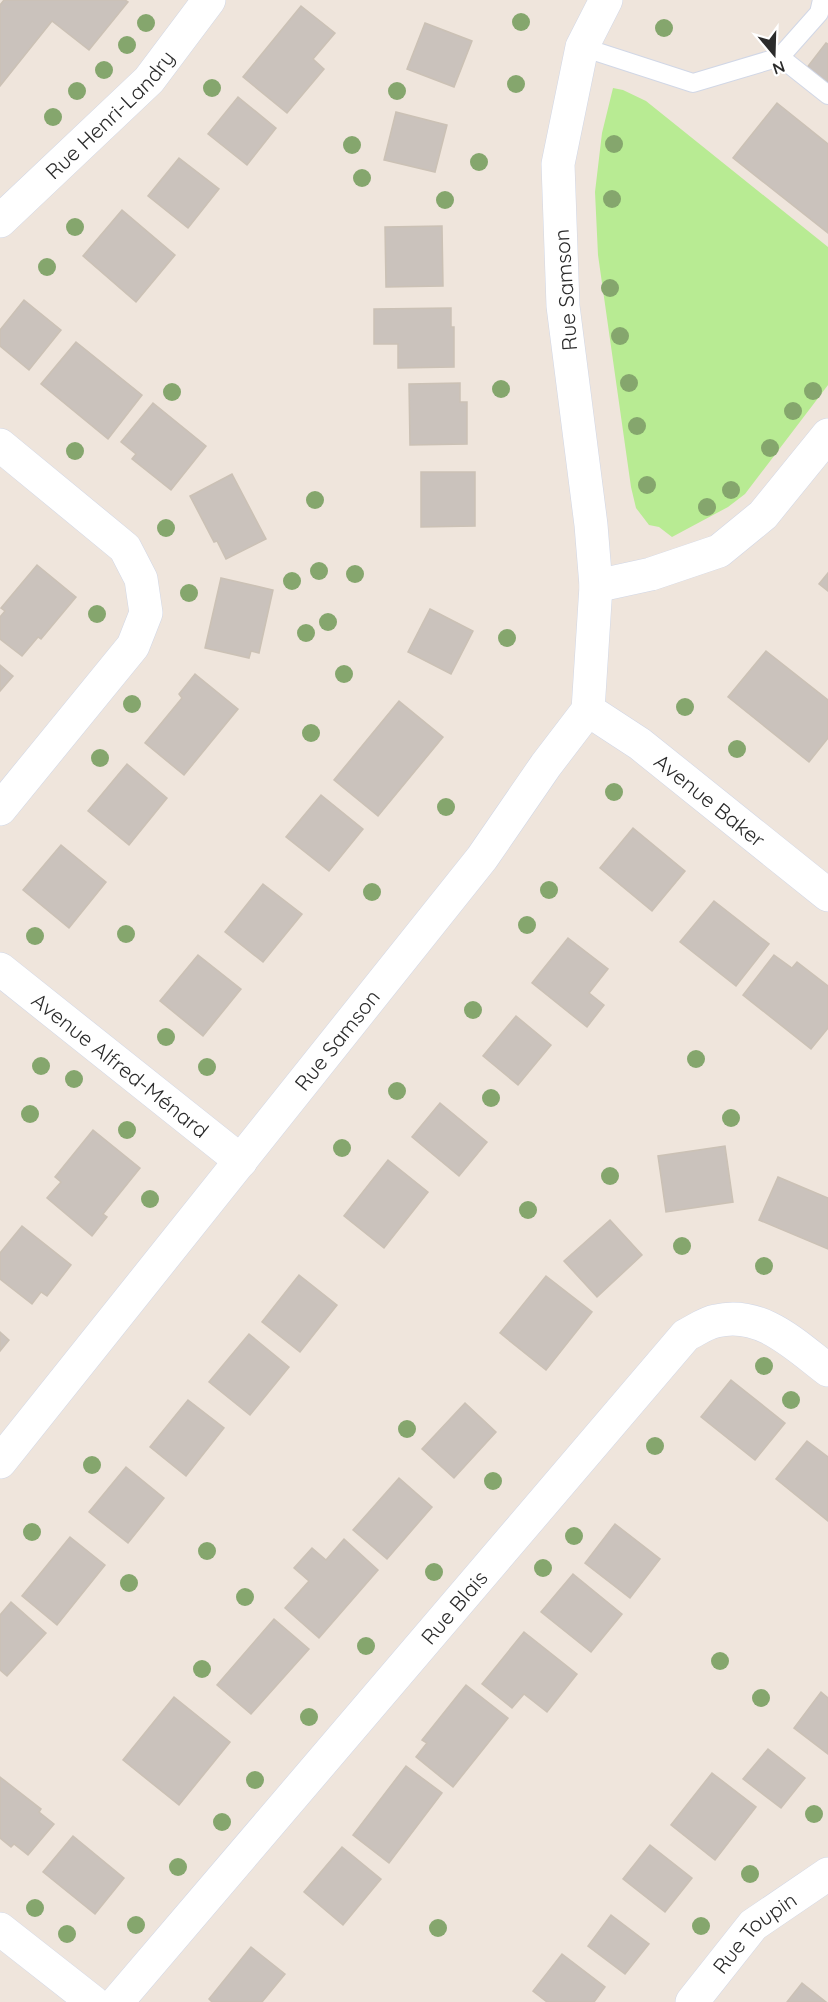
<svg xmlns="http://www.w3.org/2000/svg" width="828" height="2002" font-family="Quicksand,sans-serif">
  <style>
    .green { fill: #b8eb93 }
    .building { fill: #cac2bc; stroke: #cbc1b5; stroke-width: 1.5 }
    .lines { fill: none; stroke-linecap: round; stroke-linejoin: round }
    .lane-casing { stroke: #d1d7e6; stroke-width: 20 }
    .street-casing { stroke: #d1d7e6; stroke-width: 34 }
    .secondary-casing { stroke: #d1d7e6; stroke-width: 34 }
    .lane { stroke: #fff; stroke-width: 18 }
    .street { stroke: #fff; stroke-width: 33 }
    .secondary { stroke: #fff; stroke-width: 33 }
    .tree { fill: #85a66d }
    .labels { text-anchor: middle; dominant-baseline: central; stroke-width: 4.5; stroke-linejoin: round; paint-order: stroke }
    .street-label { font-size: 21px; fill: #2b2b2b; stroke: #fff }
  </style>
  <rect width="100%" height="100%" fill="#efe5dc"/>
  <path class="green" d="M613,88l10,2 23,11 182,146v138l-83,109 -17,13 -56,30 -13,-10 -10,-2 -13,-17 -5,-21 -33,-232 -3,-63 7,-59z"/>
  <g class="building">
    <path d="M4,0h121l3,2 -39,48 -37,-29 -52,65v-81z"/>
    <path d="M301,6l34,27 -22,26 11,10 -37,44 -44,-36z"/>
    <path d="M425,23l47,18 -18,46 -47,-18z"/>
    <path d="M826,43l2,1v50l-26,-20z"/>
    <path d="M238,97l38,31 -29,37 -39,-31z"/>
    <path d="M777,103l51,41v89l-95,-75z"/>
    <path d="M396,112l51,13 -12,47 -51,-12z"/>
    <path d="M179,158l40,31 -31,39 -40,-32z"/>
    <path d="M122,210l53,45 -39,47 -53,-46z"/>
    <path d="M442,226l1,60 -57,1 -1,-60z"/>
    <path d="M24,300l37,30 -32,40 -29,-24v-16z"/>
    <path d="M451,308v19h3v40l-56,1v-24h-24v-35z"/>
    <path d="M76,342l66,53 -34,44 -67,-55z"/>
    <path d="M460,383v19h7v42l-57,1 -1,-61z"/>
    <path d="M153,403l53,43 -35,44 -39,-31 4,-5 -15,-12z"/>
    <path d="M421,472h54v54l-54,1z"/>
    <path d="M232,474l34,65 -40,20 -9,-18 -3,1 -24,-46z"/>
    <path d="M37,565l39,32 -35,42 -3,-2 -16,19 -22,-17v-22l5,-6 -4,-3z"/>
    <path d="M828,573v18l-9,-7z"/>
    <path d="M221,578l52,12 -14,63 -8,-2 -2,7 -44,-10z"/>
    <path d="M430,609l43,22 -22,43 -43,-22z"/>
    <path d="M766,651l62,49v38l-19,24 -81,-65z"/>
    <path d="M0,665l13,11 -13,15z"/>
    <path d="M195,674l43,35 -54,66 -39,-32 37,-45 -3,-4z"/>
    <path d="M399,701l44,36 -65,79 -44,-36z"/>
    <path d="M127,764l40,34 -38,47 -41,-34z"/>
    <path d="M321,795l42,34 -34,42 -43,-34z"/>
    <path d="M633,828l52,43 -33,40 -52,-43z"/>
    <path d="M61,845l45,37 -37,46 -46,-38z"/>
    <path d="M263,884l39,30 -39,48 -38,-30z"/>
    <path d="M714,901l55,43 -33,42 -56,-44z"/>
    <path d="M568,938l40,31 -19,24 15,12 -17,22 -55,-44z"/>
    <path d="M198,955l43,34 -38,47 -43,-35z"/>
    <path d="M774,955l18,13 5,-6 31,24v42l-17,21 -68,-54z"/>
    <path d="M516,1016l35,29 -33,40 -35,-29z"/>
    <path d="M440,1103l47,39 -28,34 -47,-39z"/>
    <path d="M93,1130l47,38 -37,46 4,3 -15,19 -45,-38 14,-16 -6,-5z"/>
    <path d="M725,1146l8,56 -67,10 -8,-56z"/>
    <path d="M388,1160l40,32 -44,56 -40,-32z"/>
    <path d="M778,1177l50,21v51l-69,-29z"/>
    <path d="M610,1220l32,35 -45,42 -33,-36z"/>
    <path d="M22,1226l49,39 -24,31 -6,-4 -9,12 -32,-25v-26z"/>
    <path d="M299,1275l38,30 -37,47 -38,-30z"/>
    <path d="M546,1276l46,36 -46,58 -46,-37z"/>
    <path d="M0,1332l9,8 -9,11z"/>
    <path d="M249,1334l40,33 -39,48 -41,-33z"/>
    <path d="M731,1380l54,43 -30,37 -54,-43z"/>
    <path d="M188,1400l36,28 -38,48 -36,-29z"/>
    <path d="M465,1403l31,29 -42,46 -32,-29z"/>
    <path d="M807,1441l21,16v64l-52,-42z"/>
    <path d="M126,1467l38,31 -36,45 -39,-31z"/>
    <path d="M399,1478l33,29 -45,52 -34,-29z"/>
    <path d="M615,1524l45,35 -30,39 -45,-35z"/>
    <path d="M70,1537l35,28 -48,60 -35,-29z"/>
    <path d="M344,1539l34,31 -59,68 -34,-30 24,-27 -15,-13 18,-20 14,12z"/>
    <path d="M573,1574l49,40 -31,38 -50,-40z"/>
    <path d="M11,1602l35,31 -39,43 -7,-6v-55z"/>
    <path d="M274,1619l35,30 -58,65 -34,-29z"/>
    <path d="M524,1632l53,42 -30,38 -23,-18 -12,14 -30,-24z"/>
    <path d="M466,1685l42,33 -55,69 -37,-30 11,-14 -5,-3z"/>
    <path d="M821,1692l7,6v56l-34,-26z"/>
    <path d="M174,1697l56,45 -51,63 -56,-45z"/>
    <path d="M768,1749l37,29 -24,30 -38,-29z"/>
    <path d="M406,1766l36,27 -53,70 -36,-28z"/>
    <path d="M712,1773l44,34 -41,53 -44,-35z"/>
    <path d="M0,1777l41,32 -2,3 15,12 -26,31 -14,-11 -3,3 -11,-9z"/>
    <path d="M73,1836l51,42 -29,36 -52,-42z"/>
    <path d="M650,1845l42,33 -27,34 -42,-33z"/>
    <path d="M342,1847l39,32 -38,46 -39,-33z"/>
    <path d="M611,1915l38,29 -24,30 -37,-28z"/>
    <path d="M251,1947l34,27 -23,28h-50l-3,-3z"/>
    <path d="M562,1954l43,33 -11,15h-47l-14,-11z"/>
    <path d="M802,1983l24,19h-39z"/>
  </g>
  <g class="lines">
    <g class="lane-casing">
      <g id="lane">
        <path d="M582,47l111,36 87,-26 39,-44 3,-13"/>
        <path d="M780,57l48,38"/>
      </g>
    </g>
    <g class="street-casing">
      <g id="street">
        <path id="s1" d="M0,221l149,-141 60,-80"/>
        <path d="M0,445l125,103 16,31 5,34 -13,33 -133,163"/>
        <path d="M596,586l55,-12 68,-23 44,-36 65,-80"/>
        <path id="s2" d="M588,710l52,34 188,151"/>
        <path id="s3" d="M0,969l241,192"/>
        <path d="M0,1929l93,73"/>
        <path id="s4" d="M117,2002l569,-667c9,-4 19,-12 30,-14 45,-11 79,24 112,49"/>
        <path id="s5" d="M692,2002l61,-77 75,-51"/>
      </g>
    </g>
    <g class="secondary-casing">
      <g id="secondary">
        <path id="s6" d="M0,1462l482,-604 64,-93 42,-55 8,-124 -5,-61 -28,-219 -5,-142 24,-117 24,-47"/>
      </g>
    </g>
    <use href="#lane" class="lane"/>
    <use href="#street" class="street"/>
    <use href="#secondary" class="secondary"/>
  </g>
  <g class="tree">
    <circle cx="521" cy="22" r="9"/>
    <circle cx="146" cy="23" r="9"/>
    <circle cx="664" cy="28" r="9"/>
    <circle cx="127" cy="45" r="9"/>
    <circle cx="104" cy="70" r="9"/>
    <circle cx="516" cy="84" r="9"/>
    <circle cx="212" cy="88" r="9"/>
    <circle cx="77" cy="91" r="9"/>
    <circle cx="397" cy="91" r="9"/>
    <circle cx="53" cy="117" r="9"/>
    <circle cx="614" cy="144" r="9"/>
    <circle cx="352" cy="145" r="9"/>
    <circle cx="479" cy="162" r="9"/>
    <circle cx="362" cy="178" r="9"/>
    <circle cx="612" cy="199" r="9"/>
    <circle cx="445" cy="200" r="9"/>
    <circle cx="75" cy="227" r="9"/>
    <circle cx="47" cy="267" r="9"/>
    <circle cx="610" cy="288" r="9"/>
    <circle cx="620" cy="336" r="9"/>
    <circle cx="629" cy="383" r="9"/>
    <circle cx="501" cy="389" r="9"/>
    <circle cx="813" cy="391" r="9"/>
    <circle cx="172" cy="392" r="9"/>
    <circle cx="793" cy="411" r="9"/>
    <circle cx="637" cy="426" r="9"/>
    <circle cx="770" cy="448" r="9"/>
    <circle cx="75" cy="451" r="9"/>
    <circle cx="647" cy="485" r="9"/>
    <circle cx="731" cy="490" r="9"/>
    <circle cx="315" cy="500" r="9"/>
    <circle cx="707" cy="507" r="9"/>
    <circle cx="166" cy="528" r="9"/>
    <circle cx="319" cy="571" r="9"/>
    <circle cx="355" cy="574" r="9"/>
    <circle cx="292" cy="581" r="9"/>
    <circle cx="189" cy="593" r="9"/>
    <circle cx="97" cy="614" r="9"/>
    <circle cx="328" cy="622" r="9"/>
    <circle cx="306" cy="633" r="9"/>
    <circle cx="507" cy="638" r="9"/>
    <circle cx="344" cy="674" r="9"/>
    <circle cx="132" cy="704" r="9"/>
    <circle cx="685" cy="707" r="9"/>
    <circle cx="311" cy="733" r="9"/>
    <circle cx="737" cy="749" r="9"/>
    <circle cx="100" cy="758" r="9"/>
    <circle cx="614" cy="792" r="9"/>
    <circle cx="446" cy="807" r="9"/>
    <circle cx="549" cy="890" r="9"/>
    <circle cx="372" cy="892" r="9"/>
    <circle cx="527" cy="925" r="9"/>
    <circle cx="126" cy="934" r="9"/>
    <circle cx="35" cy="936" r="9"/>
    <circle cx="473" cy="1010" r="9"/>
    <circle cx="166" cy="1037" r="9"/>
    <circle cx="696" cy="1059" r="9"/>
    <circle cx="41" cy="1066" r="9"/>
    <circle cx="207" cy="1067" r="9"/>
    <circle cx="74" cy="1079" r="9"/>
    <circle cx="397" cy="1091" r="9"/>
    <circle cx="491" cy="1098" r="9"/>
    <circle cx="30" cy="1114" r="9"/>
    <circle cx="731" cy="1118" r="9"/>
    <circle cx="127" cy="1130" r="9"/>
    <circle cx="342" cy="1148" r="9"/>
    <circle cx="610" cy="1176" r="9"/>
    <circle cx="150" cy="1199" r="9"/>
    <circle cx="528" cy="1210" r="9"/>
    <circle cx="682" cy="1246" r="9"/>
    <circle cx="764" cy="1266" r="9"/>
    <circle cx="764" cy="1366" r="9"/>
    <circle cx="791" cy="1400" r="9"/>
    <circle cx="407" cy="1429" r="9"/>
    <circle cx="655" cy="1446" r="9"/>
    <circle cx="92" cy="1465" r="9"/>
    <circle cx="493" cy="1481" r="9"/>
    <circle cx="32" cy="1532" r="9"/>
    <circle cx="574" cy="1536" r="9"/>
    <circle cx="207" cy="1551" r="9"/>
    <circle cx="543" cy="1568" r="9"/>
    <circle cx="434" cy="1572" r="9"/>
    <circle cx="129" cy="1583" r="9"/>
    <circle cx="245" cy="1597" r="9"/>
    <circle cx="366" cy="1646" r="9"/>
    <circle cx="720" cy="1661" r="9"/>
    <circle cx="202" cy="1669" r="9"/>
    <circle cx="761" cy="1698" r="9"/>
    <circle cx="309" cy="1717" r="9"/>
    <circle cx="255" cy="1780" r="9"/>
    <circle cx="814" cy="1814" r="9"/>
    <circle cx="222" cy="1822" r="9"/>
    <circle cx="178" cy="1867" r="9"/>
    <circle cx="750" cy="1874" r="9"/>
    <circle cx="35" cy="1908" r="9"/>
    <circle cx="136" cy="1925" r="9"/>
    <circle cx="701" cy="1926" r="9"/>
    <circle cx="438" cy="1928" r="9"/>
    <circle cx="67" cy="1934" r="9"/>
  </g>
  <g class="labels">
    <g class="street-label">
      <text stroke="none"><textPath href="#s1" startOffset="153">Rue Henri-Landry</textPath></text>
      <text transform="translate(565 290) rotate(-94)">Rue Samson</text>
      <text stroke="none"><textPath href="#s2" startOffset="152">Avenue Baker</textPath></text>
      <text stroke="none"><textPath href="#s6" startOffset="540">Rue Samson</textPath></text>
      <text stroke="none"><textPath href="#s3" startOffset="154">Avenue Alfred-Ménard</textPath></text>
      <text stroke="none"><textPath href="#s4" startOffset="519">Rue Blais</textPath></text>
      <text stroke="none"><textPath href="#s5" startOffset="94">Rue Toupin</textPath></text>
    </g>
  </g>
  <g transform="translate(774 54) rotate(161)" stroke="#ffffff" stroke-width="4.5" paint-order="stroke">
  <path d="M0-4.5L10 22L0 15L-10 22Z" fill="#2b2b2b"/>
  <text y="-9" font-size="16" font-weight="bold" text-anchor="middle" fill="#2b2b2b">N</text>
  </g>
</svg>
